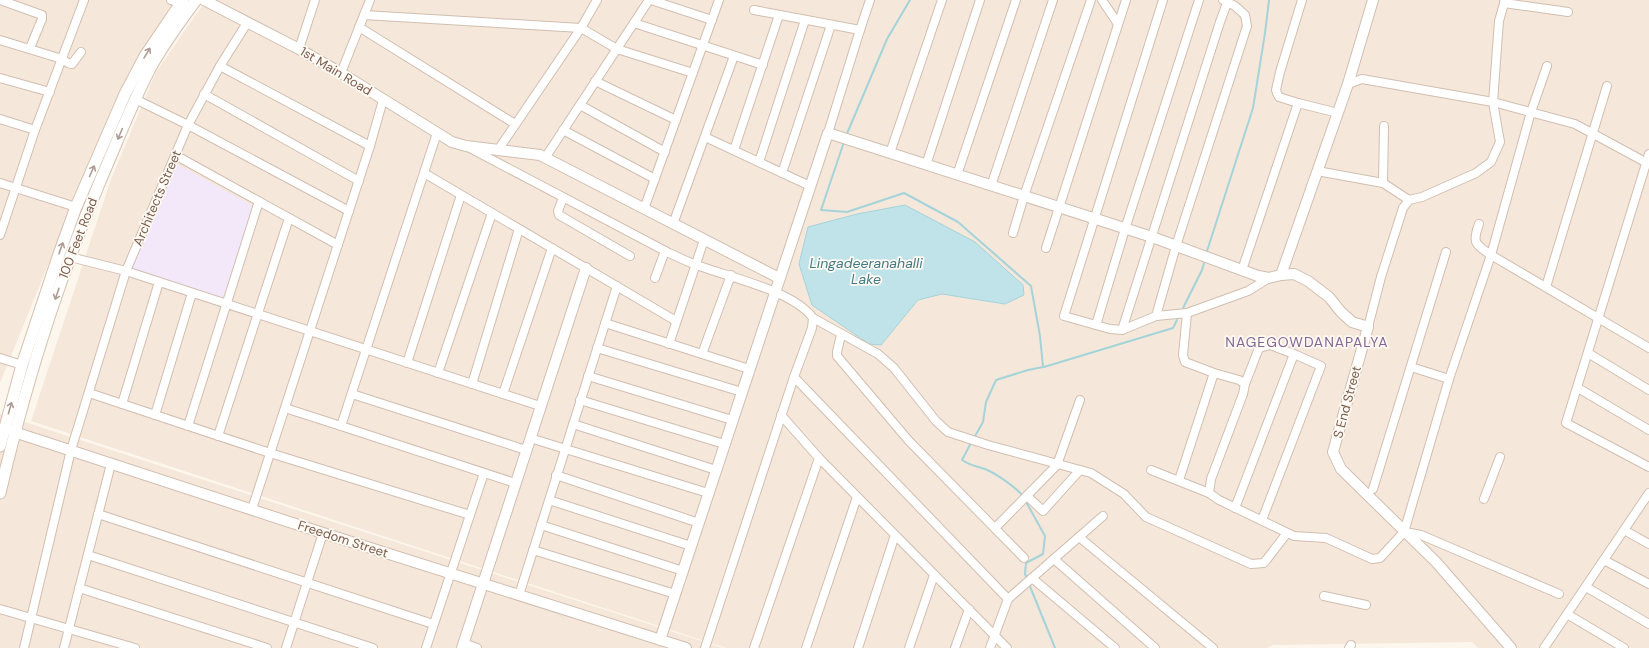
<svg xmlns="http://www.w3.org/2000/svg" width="1649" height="648" font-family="'DM Sans',sans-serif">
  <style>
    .residential { fill: #f5e8da }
    .education { fill: #f3e8fa }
    .water { fill: #bfe3e8; stroke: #a5d3da }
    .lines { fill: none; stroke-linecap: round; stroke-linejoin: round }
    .stream { stroke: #a5d3da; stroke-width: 2 }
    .minor-casing { stroke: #d1beb0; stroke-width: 10 }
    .tertiary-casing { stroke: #d1beb0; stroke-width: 12 }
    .secondary-casing { stroke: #d6c0b0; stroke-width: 13 }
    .minor { stroke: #fff; stroke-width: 8 }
    .tertiary { stroke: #fff; stroke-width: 10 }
    .secondary { stroke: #fff; stroke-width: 11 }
    .oneway { stroke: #af9d94 }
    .labels { text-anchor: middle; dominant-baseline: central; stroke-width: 3.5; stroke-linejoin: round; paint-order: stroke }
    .street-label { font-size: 13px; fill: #7a5c4d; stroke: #fffaf3 }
    .water-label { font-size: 14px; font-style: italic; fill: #437c86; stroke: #fffaf3 }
    .neighbourhood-label { font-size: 14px; letter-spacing: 1px; fill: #846695; stroke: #fffaf3 }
  </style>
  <rect width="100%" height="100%" fill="#fdf6ec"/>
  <g class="residential">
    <path d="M0,0h179l-34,48 -40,77 -105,258z"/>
    <path d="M206,0h1443v648h-171l-6,-6 -199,3 -6,3h-541l-695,-227 80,-242 45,-107z"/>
    <path d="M0,414l723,234h-723z"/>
  </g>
  <path class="education" d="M177,164l78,43 -32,92 -92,-30z"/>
  <path class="water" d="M905,205l70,37 48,43 1,10 -19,9 -63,-10 -24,6 -37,45 -12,-1 -57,-39 -13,-41 9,-37 49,-13z"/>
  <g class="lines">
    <g class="stream">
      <path d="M846,136l41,-97 23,-39"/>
      <path d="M844,142l-23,68 26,2 57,-19 54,29 73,64 9,50 3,31 -15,3 -32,10 -10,22 -3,20 -9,16"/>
      <path d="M1207,251l46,-143 12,-75 4,-33"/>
      <path d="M1183,308l19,-38 2,-7"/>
      <path d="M1044,367l129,-39 4,-8"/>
      <path d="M972,441l-10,19c7,5 14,6 23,9 12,5 29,17 38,27"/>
      <path d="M1025,500l20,36 -2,18 -17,9 -1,11 3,6"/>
      <path d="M1029,584l26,64"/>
    </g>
    <g class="minor-casing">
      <g id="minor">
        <path d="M0,0l42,15v4l-12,29"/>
        <path d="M171,0l15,5"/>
        <path d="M651,0l61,20"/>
        <path d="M1102,0l16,24"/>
        <path d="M1163,0l-99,316 46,13 12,1 34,-14 20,-70 71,-220 -2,-11 -10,-9 -12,-6"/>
        <path d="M1302,0l-22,72 -4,18 1,3 2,4 19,6 40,10"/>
        <path d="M1504,3l64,9"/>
        <path d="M754,10l106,20"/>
        <path d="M364,15l217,13 36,21 76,24"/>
        <path d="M634,23l129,42"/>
        <path d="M359,27l156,97"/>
        <path d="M0,40l62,19 6,4 4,1 9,-12"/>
        <path d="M299,49l16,-49"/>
        <path d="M220,66l150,80"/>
        <path d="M1547,66l-16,46 -40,143 158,93"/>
        <path d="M341,73l29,-73"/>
        <path d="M0,78l50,14"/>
        <path d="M595,81l81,39"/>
        <path d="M1348,84l14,-5 131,23 82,22 74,40"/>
        <path d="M204,94l155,87"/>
        <path d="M135,99l53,26 161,86"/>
        <path d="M580,105l85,47"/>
        <path d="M0,119l35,11"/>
        <path d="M563,130l92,49"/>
        <path d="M437,133l-96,293 174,57"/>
        <path d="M828,133l32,-103 10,-30"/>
        <path d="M705,137l105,49"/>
        <path d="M468,147l201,106c9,4 17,8 25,11 33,13 99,26 119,54l-1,10 -18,49 -89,271"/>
        <path d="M498,150l83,-122 16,-28"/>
        <path d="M734,150l45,-135"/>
        <path d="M890,153l52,-153"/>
        <path d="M1649,154l-83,269 83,44"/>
        <path d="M175,155l163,90"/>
        <path d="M545,158l104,-158"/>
        <path d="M759,162l46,-142"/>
        <path d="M926,165l54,-165"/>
        <path d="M1317,171l66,12 26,17"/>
        <path d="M424,173l252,148"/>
        <path d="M782,173l49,-148"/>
        <path d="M957,175l59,-175"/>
        <path d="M0,183l76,24"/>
        <path d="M1383,183l1,-57"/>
        <path d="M991,186l62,-186"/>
        <path d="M563,198l-5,13 1,4 71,41"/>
        <path d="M644,209l75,-209"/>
        <path d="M673,224l61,-168"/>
        <path d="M1013,233l11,-37 67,-196"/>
        <path d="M0,235l35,-105 49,-130"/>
        <path d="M1046,248l80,-248"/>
        <path d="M70,257l56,14 414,135"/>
        <path d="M1242,270l56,-167"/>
        <path d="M655,278l10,-27"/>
        <path d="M1546,287l61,-201"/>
        <path d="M1187,313l-4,42 2,7 29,11 25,7 6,4 -2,10 -32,85 -2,14 10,7 75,36 32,2 46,21 8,-1 24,-26 45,-153 42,-124c-16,-11 -19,-12 -12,-31"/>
        <path d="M1156,316l31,-3 61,-22 21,-13"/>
        <path d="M813,318l65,36 16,14 42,53 12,11 40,13 103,28 33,21 22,23 105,47 13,-1 23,-30"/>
        <path d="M605,323l144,46"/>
        <path d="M1096,325l29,-96 74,-229"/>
        <path d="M1368,327l13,-50 22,-69 6,-8 13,-3 54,-24 15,-11 9,-20 -7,-40 6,-81 6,-21"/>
        <path d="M1122,330l98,-308 7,-19"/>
        <path d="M841,335l-4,17v4l72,85 115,117"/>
        <path d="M669,344l35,-104"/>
        <path d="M597,348l145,44"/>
        <path d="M1588,353l61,37"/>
        <path d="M702,354l29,-79"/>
        <path d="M0,358l22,7"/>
        <path d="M407,363l54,-168"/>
        <path d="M1411,367l38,12"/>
        <path d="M438,373l54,-160"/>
        <path d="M588,376l144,44"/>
        <path d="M794,377l214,222 -18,49"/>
        <path d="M472,384l47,-155"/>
        <path d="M1578,388l71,42"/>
        <path d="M89,393l181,60 200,62 -44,133"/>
        <path d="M352,394l174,56"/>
        <path d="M503,394l49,-146"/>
        <path d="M580,400l144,44"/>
        <path d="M122,404l37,-122"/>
        <path d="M285,408l56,18"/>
        <path d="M155,415l37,-122"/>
        <path d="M573,424l143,46"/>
        <path d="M188,426l71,-225"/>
        <path d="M218,436l71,-218"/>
        <path d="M530,438l178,55"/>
        <path d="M819,458l188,190"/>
        <path d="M1151,470l58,23"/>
        <path d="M556,475l143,48"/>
        <path d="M1179,480l35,-107"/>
        <path d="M1373,489l73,-237"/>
        <path d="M1027,496l16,15 37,-41"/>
        <path d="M1484,499l16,-42"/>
        <path d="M549,500l142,46"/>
        <path d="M1235,508l59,-154 -24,-9 -11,3 -14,36"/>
        <path d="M252,509l118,-363 13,-46"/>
        <path d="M98,514l335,110"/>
        <path d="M470,515l14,-42"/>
        <path d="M1262,520l59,-154 -27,-12"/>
        <path d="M541,525l142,46"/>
        <path d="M995,528l62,-63 23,-65"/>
        <path d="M1624,530l25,14"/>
        <path d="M1405,532l16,3 138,59"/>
        <path d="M1079,537l134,111"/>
        <path d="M533,550l142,44"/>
        <path d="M88,555l285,93"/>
        <path d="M1054,559l101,89"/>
        <path d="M1604,560l45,24"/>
        <path d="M1032,578l83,70"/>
        <path d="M1586,587l63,37"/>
        <path d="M79,588l188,60"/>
        <path d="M519,595l98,-309"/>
        <path d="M1324,596l42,9"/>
        <path d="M1008,599l95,-83"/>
        <path d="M0,609l135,39"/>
        <path d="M1567,614l57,34"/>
        <path d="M463,643l14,5"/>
        <path d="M24,648l47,-198 55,-179 62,-146 32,-59 27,-43"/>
        <path d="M64,648l47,-184"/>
        <path d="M286,648l37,-115"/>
        <path d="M754,648l65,-190 -38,-43"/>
        <path d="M806,648l51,-151"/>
        <path d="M858,648l37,-113"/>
        <path d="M909,648l25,-73"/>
        <path d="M955,648l14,-39"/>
        <path d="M1349,648l2,-3"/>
        <path d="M1544,648l105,-155"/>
      </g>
    </g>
    <g class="tertiary-casing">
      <g id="tertiary">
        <path d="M204,0l95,49 42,24 111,69 14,4 74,9 239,123"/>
        <path d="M1281,275l67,-191 25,-84"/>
        <path d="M8,430l315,103 363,115"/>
        <path d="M660,640l168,-507 324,104 106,39 11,2 12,-3 13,-1 14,7 21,16 12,15 11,10 16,5 -35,125 8,17 95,93 75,86"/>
        <path d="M462,648l124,-380"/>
      </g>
    </g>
    <g class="secondary-casing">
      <g id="secondary">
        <path d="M0,446l22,-81 37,-111 17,-47 49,-113 20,-38 38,-56"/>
        <path d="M0,493c25,-108 58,-213 101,-314 17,-39 32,-79 52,-116 13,-22 28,-43 43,-63"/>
      </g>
    </g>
    <use href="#minor" class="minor"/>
    <use href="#tertiary" class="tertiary"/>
    <use href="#secondary" class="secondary"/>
  </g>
  <defs><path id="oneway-shaft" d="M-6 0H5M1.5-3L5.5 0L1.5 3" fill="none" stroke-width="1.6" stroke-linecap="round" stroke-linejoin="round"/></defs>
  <g class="oneway">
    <use href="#oneway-shaft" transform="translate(147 53) rotate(-59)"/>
    <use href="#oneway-shaft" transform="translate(120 134) rotate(113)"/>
    <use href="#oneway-shaft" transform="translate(92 171) rotate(-66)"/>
    <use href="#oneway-shaft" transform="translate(61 248) rotate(-70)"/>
    <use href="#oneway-shaft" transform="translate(57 294) rotate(109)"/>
    <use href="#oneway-shaft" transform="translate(10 408) rotate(-74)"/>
  </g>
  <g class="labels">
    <g class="street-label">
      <text transform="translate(336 71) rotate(31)">1st Main Road</text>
      <text transform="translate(157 198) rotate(-67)">Architects Street</text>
      <text transform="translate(78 238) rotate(-69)">100 Feet Road</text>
      <text transform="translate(1347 402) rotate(-75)">S End Street</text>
      <text transform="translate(343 539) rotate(18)">Freedom Street</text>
    </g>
    <g class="water-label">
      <text x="866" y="263">Lingadeeranahalli<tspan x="866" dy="16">Lake</tspan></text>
    </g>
    <g class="neighbourhood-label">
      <text x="1307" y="342">NAGEGOWDANAPALYA</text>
    </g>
  </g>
</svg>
